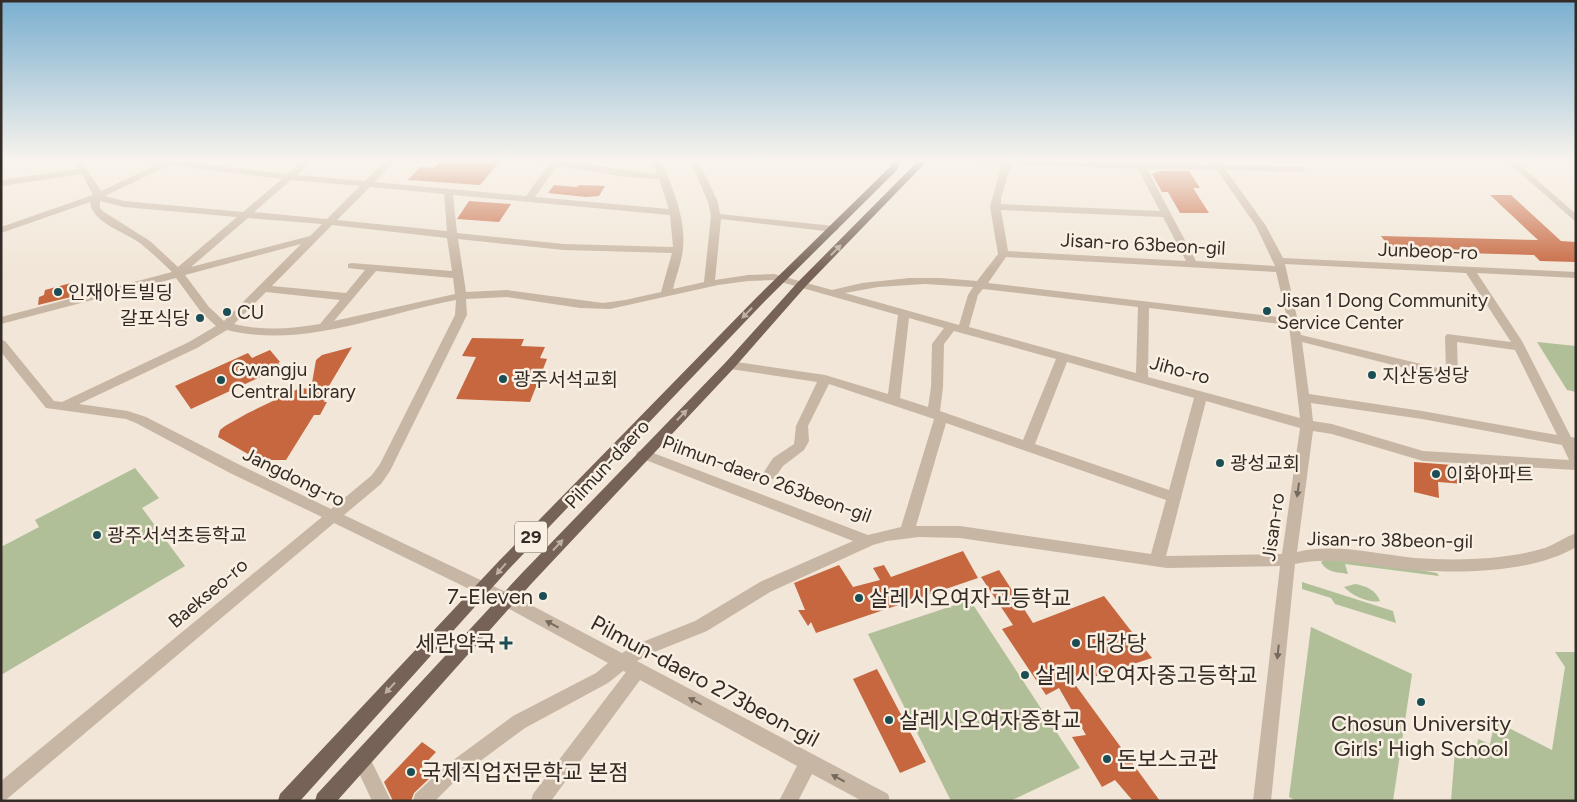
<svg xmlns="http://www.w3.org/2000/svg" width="1577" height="802" font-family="Figtree,'Noto Sans KR',sans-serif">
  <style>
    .green { fill: #b0bf98 }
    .building { fill: #c66740 }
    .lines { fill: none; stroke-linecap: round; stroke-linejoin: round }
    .minor { fill: #c8b6a4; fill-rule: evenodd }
    .major { fill: #766256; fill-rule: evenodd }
    .oneway { fill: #beb0a4 }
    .oneway2 { fill: #766a5e }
    .poi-dot { fill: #1b4e54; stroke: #f9f0e3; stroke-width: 2 }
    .labels { text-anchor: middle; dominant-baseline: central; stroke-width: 5; stroke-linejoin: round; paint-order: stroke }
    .shield { fill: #f9f0e3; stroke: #6e665e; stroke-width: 1 }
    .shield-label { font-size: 18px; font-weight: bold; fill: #332b25 }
    .street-label { font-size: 19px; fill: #332b25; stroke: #f9f0e3 }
    .poi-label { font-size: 19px; fill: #332b25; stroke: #f9f0e3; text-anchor: start }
    .near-poi-label { font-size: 22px; fill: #332b25; stroke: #f9f0e3; text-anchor: start }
    .near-street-label { font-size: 22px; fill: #332b25; stroke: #f9f0e3 }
  </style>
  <rect width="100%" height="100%" fill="#f1e6d7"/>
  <g class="green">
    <path d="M1537,342l39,4v46l-9,-2z"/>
    <path d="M135,468l24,30 -17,10 43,58 -184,109v-128l38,-20 -4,-7z"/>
    <path d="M1324,560h38l75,13 2,3 -94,-12 3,10c-11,-2 -21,-1 -27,-12z"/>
    <path d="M1302,582l91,29 3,12 -61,-19 -4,-6 -29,-9z"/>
    <path d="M1355,584c11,2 21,6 25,17 -10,3 -29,-6 -36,-14z"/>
    <path d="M970,600l110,168 -70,33h-59l-83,-167z"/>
    <path d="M1311,627l101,47 -19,127h-97l-7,-4z"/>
    <path d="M1555,652h21v149h-125l4,-50 20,7 3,-19 12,5 5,-23 57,29 13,-83z"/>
  </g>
  <g class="building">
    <path d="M441,160h60l-21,25 -72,-5 12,-13 14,1z"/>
    <path d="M1160,171h29l11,17h-7l16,25h-29l-12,-21h-6l-10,-18z"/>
    <path d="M554,185l23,2 2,-2 26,1 -6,10 -13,1 -38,-4z"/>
    <path d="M1490,195h21l50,46 15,1v20l-36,-1 -6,-6 -142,-4 -11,-15 157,4z"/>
    <path d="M469,201l42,3 -12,18 -42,-3z"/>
    <path d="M71,283v14l-33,8 1,-8 5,-2 1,-5z"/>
    <path d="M472,338l52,1 -3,7 24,1 -5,11 7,1 -17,43 -74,-3 20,-42 -14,-1z"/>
    <path d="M352,347l-26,44 4,1 -6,10h3l-7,13h-6l-28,45h-20l-14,-8 -4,2 -30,-17 2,-7 5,-4 23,-13 52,-25 11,1 5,-29 6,-5z"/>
    <path d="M270,350l10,12 -2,1 2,2 -15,7 2,2 -76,35 -16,-23 73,-33 4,5z"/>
    <path d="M1414,462l38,3 12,19 -26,-2 1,16 -25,-6z"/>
    <path d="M963,551l15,27 -162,55 -5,-11 -3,4 -10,-16h7l-11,-27 45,-18 14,22 27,-7 -7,-12 11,-3 7,12z"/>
    <path d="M999,570l34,53 71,-27 48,62 -78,25 86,118h-27l-18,-21 -13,7 -30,-50 14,-2 -27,-47 -13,7 -44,-66 11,-4 -32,-48z"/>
    <path d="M877,669l49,93 -26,11 -47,-94z"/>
    <path d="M422,742l14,10 -14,15 11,8 -19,18 -3,8h-18l-9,-19z"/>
  </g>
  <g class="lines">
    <g class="minor">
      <path d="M73,160h8l20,31 58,-27 -14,-2 -1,-2h23l120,14 17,-14h9l-16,15 68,6 22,-21h9l-21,22 151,14 23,-32 -14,-2 -1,-2c40,0 81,10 123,14l-5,-14h8c12,25 26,58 23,88 -1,14 -7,27 -10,41l31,-7 7,-66 -3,-14 -18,-42h8l20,42 2,12 114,12 5,3 -5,3 -113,-13 -6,61 33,-5 26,-1 58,16 30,-7 47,-5h31l37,3 21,-27 -8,-47 12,-43 -24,-1 -4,-3 239,5 -3,-5h8l4,5 83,2v4l-3,1 -76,-2 40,56 17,32 293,14v6l-99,-5 45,68 49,96 5,1v32l-153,-9 -91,-27 -19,-3 -16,121c39,-9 79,2 118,6 42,3 89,2 130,-10 11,-4 20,-11 31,-15v14c-45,27 -124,27 -175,22 -35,-4 -70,-13 -106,-5l-24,237h-18l27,-235 -113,2 -207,-30 -41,-1 -32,4 -14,4 -103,47 -63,39 -55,22 -15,8 251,133 2,7h-28l-50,-27 -14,27h-19l18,-35 -157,-86 -89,121h-20l2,-7 93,-122 -3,-1 -15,12 -83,45 -65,48 -25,25h-22l2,-7 33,-30 65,-48 83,-43 12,-10 -106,-58 -168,-82 -327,276 -6,2v-20l321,-264 -92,-44 -94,-50 -10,-4 -80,-11 -45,-56v-12l4,1 49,60 8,1 127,-60 27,-16 -15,-14 -25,-34 -175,46v-7l171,-45c-10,-10 -21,-20 -32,-29 -15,-11 -48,-20 -50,-41l-89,31v-6l92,-32 -11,-21 -81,12v-6l77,-11zM1011,164l127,5 22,42 -159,-7v-6zM170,165l112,14 -39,33 -119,-11 -19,-5zM557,166l69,11 33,2 10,30 -134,-12zM1147,169l70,1 39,56 19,40 -79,-5zM291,180l69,6 -33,33 -73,-7zM370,187l74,7 3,37 -110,-11zM453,195l217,20 3,32 -109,-3 -107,-11zM100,201l24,6 113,10 -59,50 -28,-26 -46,-29 -4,-4zM1001,210l162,7 23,44 -178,-10zM248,218l74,6 -12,12 -119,31zM332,225l115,13 5,33 -100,-8 -4,1v4l17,2 -19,23 -74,-7zM458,239l106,11 108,3 -11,39 -36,8 -22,3 -96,-13 -41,2zM301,244l-77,77 -15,-14 -24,-32zM1006,257l270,15 11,46 -299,-35zM1285,264l181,9 45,69 -64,-8 -2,3 1,33 -145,-35zM376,271l77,7 2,16 -121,27zM774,280l124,35 -10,79 -63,-19 -95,-14 -4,1 -2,3 2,3 4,1 87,13 -21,44 -2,18 -21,14 -11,17 2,4h10l9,-13 21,-16 5,-9 -1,-15 21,-42 105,35 -33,108 -33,8 -220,-84h-10l-2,3 2,3 215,84 -93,41 -65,39 -55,22 -18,10 -110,-58 -168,-80 37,-31 9,-13 77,-156 -1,-16 41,-2 73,11 30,1 108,-24 30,-4zM925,284l48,3 -5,8 -9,30 -114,-32 33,-6zM983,289l155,18 -2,66 -167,-46 9,-32zM266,292l74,8 -20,24c-29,5 -58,7 -86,0zM456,300l-1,15 -75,149 -9,12 -40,33 -91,-44 -94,-48 -18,-6 -49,-7 118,-56 30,-18c77,19 153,-16 229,-30zM1149,308l140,17 11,93 -152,-41zM909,318l35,10 -12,16 -1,43 -3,20 -28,-9zM954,331l102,28 -33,81 -83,-29 3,-24 1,-43zM1302,342l150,38 6,-4 -1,-34 58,8 42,85 -135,-24 -113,-17zM1067,362l127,36 -25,92 -134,-46zM1206,401l94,27 -18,126 -116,2zM1311,403l111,16 140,26 7,15 -146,-9 -91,-27 -19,-3zM946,423l220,77 -15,54 -191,-28h-44z"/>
      <path d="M1505,160h9l62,54v8z"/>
      <path d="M1564,160l12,2v7z"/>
      <path d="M362,751l6,3 23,47h-19l-19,-41 3,-6z"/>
    </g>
    <g class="major">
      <path d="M893,160h8l-4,10 -132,131 -257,269 -208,231h-22l2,-7 218,-232 259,-265 133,-130z"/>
      <path d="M919,160h9l-122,126 -72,82 -202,215 -195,218h-22l2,-7 205,-221 204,-211 72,-80z"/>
    </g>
  </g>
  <defs><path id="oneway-solid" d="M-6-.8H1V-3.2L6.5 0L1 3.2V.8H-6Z" transform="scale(1.25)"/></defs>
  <g class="oneway">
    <use href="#oneway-solid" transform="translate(836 250) rotate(-46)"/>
    <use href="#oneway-solid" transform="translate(747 313) rotate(134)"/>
    <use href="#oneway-solid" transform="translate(682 415) rotate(-46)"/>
    <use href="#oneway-solid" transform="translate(558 545) rotate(-47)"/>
    <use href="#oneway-solid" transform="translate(501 569) rotate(131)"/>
    <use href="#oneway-solid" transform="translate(390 688) rotate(133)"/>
  </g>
  <g class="oneway2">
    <use href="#oneway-solid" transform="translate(1298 490) rotate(98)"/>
    <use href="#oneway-solid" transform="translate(552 624) rotate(-152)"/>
    <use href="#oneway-solid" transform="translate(1278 652) rotate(96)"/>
    <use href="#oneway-solid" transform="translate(695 701) rotate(-152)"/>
    <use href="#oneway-solid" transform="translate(838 778) rotate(-152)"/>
  </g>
  <linearGradient id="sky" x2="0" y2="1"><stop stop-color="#7aafd0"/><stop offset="0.59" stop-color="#f9f4ed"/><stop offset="1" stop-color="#f9f4ed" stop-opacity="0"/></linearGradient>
  <rect width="1577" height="272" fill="url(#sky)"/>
  <g class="poi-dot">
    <circle cx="58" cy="292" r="5"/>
    <circle cx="1267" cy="311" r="5"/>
    <circle cx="227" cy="312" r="5"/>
    <circle cx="200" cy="318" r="5"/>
    <circle cx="1372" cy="375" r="5"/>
    <circle cx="503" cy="379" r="5"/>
    <circle cx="221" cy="380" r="5"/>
    <circle cx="1220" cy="463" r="5"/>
    <circle cx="1436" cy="474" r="5"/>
    <circle cx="97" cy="535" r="5"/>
    <circle cx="543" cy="596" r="5"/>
    <circle cx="859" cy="598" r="5"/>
    <path d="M503.5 635.5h5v5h5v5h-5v5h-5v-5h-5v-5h5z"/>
    <circle cx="1076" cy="643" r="5"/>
    <circle cx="1025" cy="675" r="5"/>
    <circle cx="1421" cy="702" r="5"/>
    <circle cx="889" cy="720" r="5"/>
    <circle cx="1107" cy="759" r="5"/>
    <circle cx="411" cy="772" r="5"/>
  </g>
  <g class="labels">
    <rect class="shield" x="515" y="521.5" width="32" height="31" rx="4"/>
    <g class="shield-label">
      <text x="531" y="537">29</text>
    </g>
    <g class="street-label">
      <text transform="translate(1143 244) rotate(3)">Jisan-ro 63beon-gil</text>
      <text transform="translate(1428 251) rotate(2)">Junbeop-ro</text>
      <text transform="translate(1180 370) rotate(15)">Jiho-ro</text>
      <text transform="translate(607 464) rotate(-47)">Pilmun-daero</text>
      <text transform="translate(294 477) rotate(26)">Jangdong-ro</text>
      <text transform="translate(767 479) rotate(20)">Pilmun-daero 263beon-gil</text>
      <text transform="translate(1273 527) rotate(-82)">Jisan-ro</text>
      <text transform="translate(1390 540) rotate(1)">Jisan-ro 38beon-gil</text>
      <text transform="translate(208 593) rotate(-40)">Baekseo-ro</text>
    </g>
    <g class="poi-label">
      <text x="68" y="292">인재아트빌딩</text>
      <text x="1277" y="300">Jisan 1 Dong Community<tspan x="1277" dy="22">Service Center</tspan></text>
      <text x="237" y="312">CU</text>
      <text x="190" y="318" text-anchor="end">갈포식당</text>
      <text x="231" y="369">Gwangju<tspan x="231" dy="22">Central Library</tspan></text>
      <text x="1382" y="375">지산동성당</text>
      <text x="513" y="379">광주서석교회</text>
      <text x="1230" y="463">광성교회</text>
      <text x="1446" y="474">이화아파트</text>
      <text x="107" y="535">광주서석초등학교</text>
    </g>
    <g class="near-poi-label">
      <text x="533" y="596" text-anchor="end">7-Eleven</text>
      <text x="869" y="598">살레시오여자고등학교</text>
      <text x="496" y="643" text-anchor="end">세란약국</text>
      <text x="1086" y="643">대강당</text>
      <text x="1035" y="675">살레시오여자중고등학교</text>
      <text x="899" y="720">살레시오여자중학교</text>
      <text x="1421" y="723" text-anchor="middle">Chosun University<tspan x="1421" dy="25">Girls' High School</tspan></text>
      <text x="1117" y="759">돈보스코관</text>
      <text x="421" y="772">국제직업전문학교 본점</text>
    </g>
    <g class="near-street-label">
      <text transform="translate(705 681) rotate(28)">Pilmun-daero 273beon-gil</text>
    </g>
  </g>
  <rect width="1577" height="802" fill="none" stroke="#332b25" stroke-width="5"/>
</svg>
